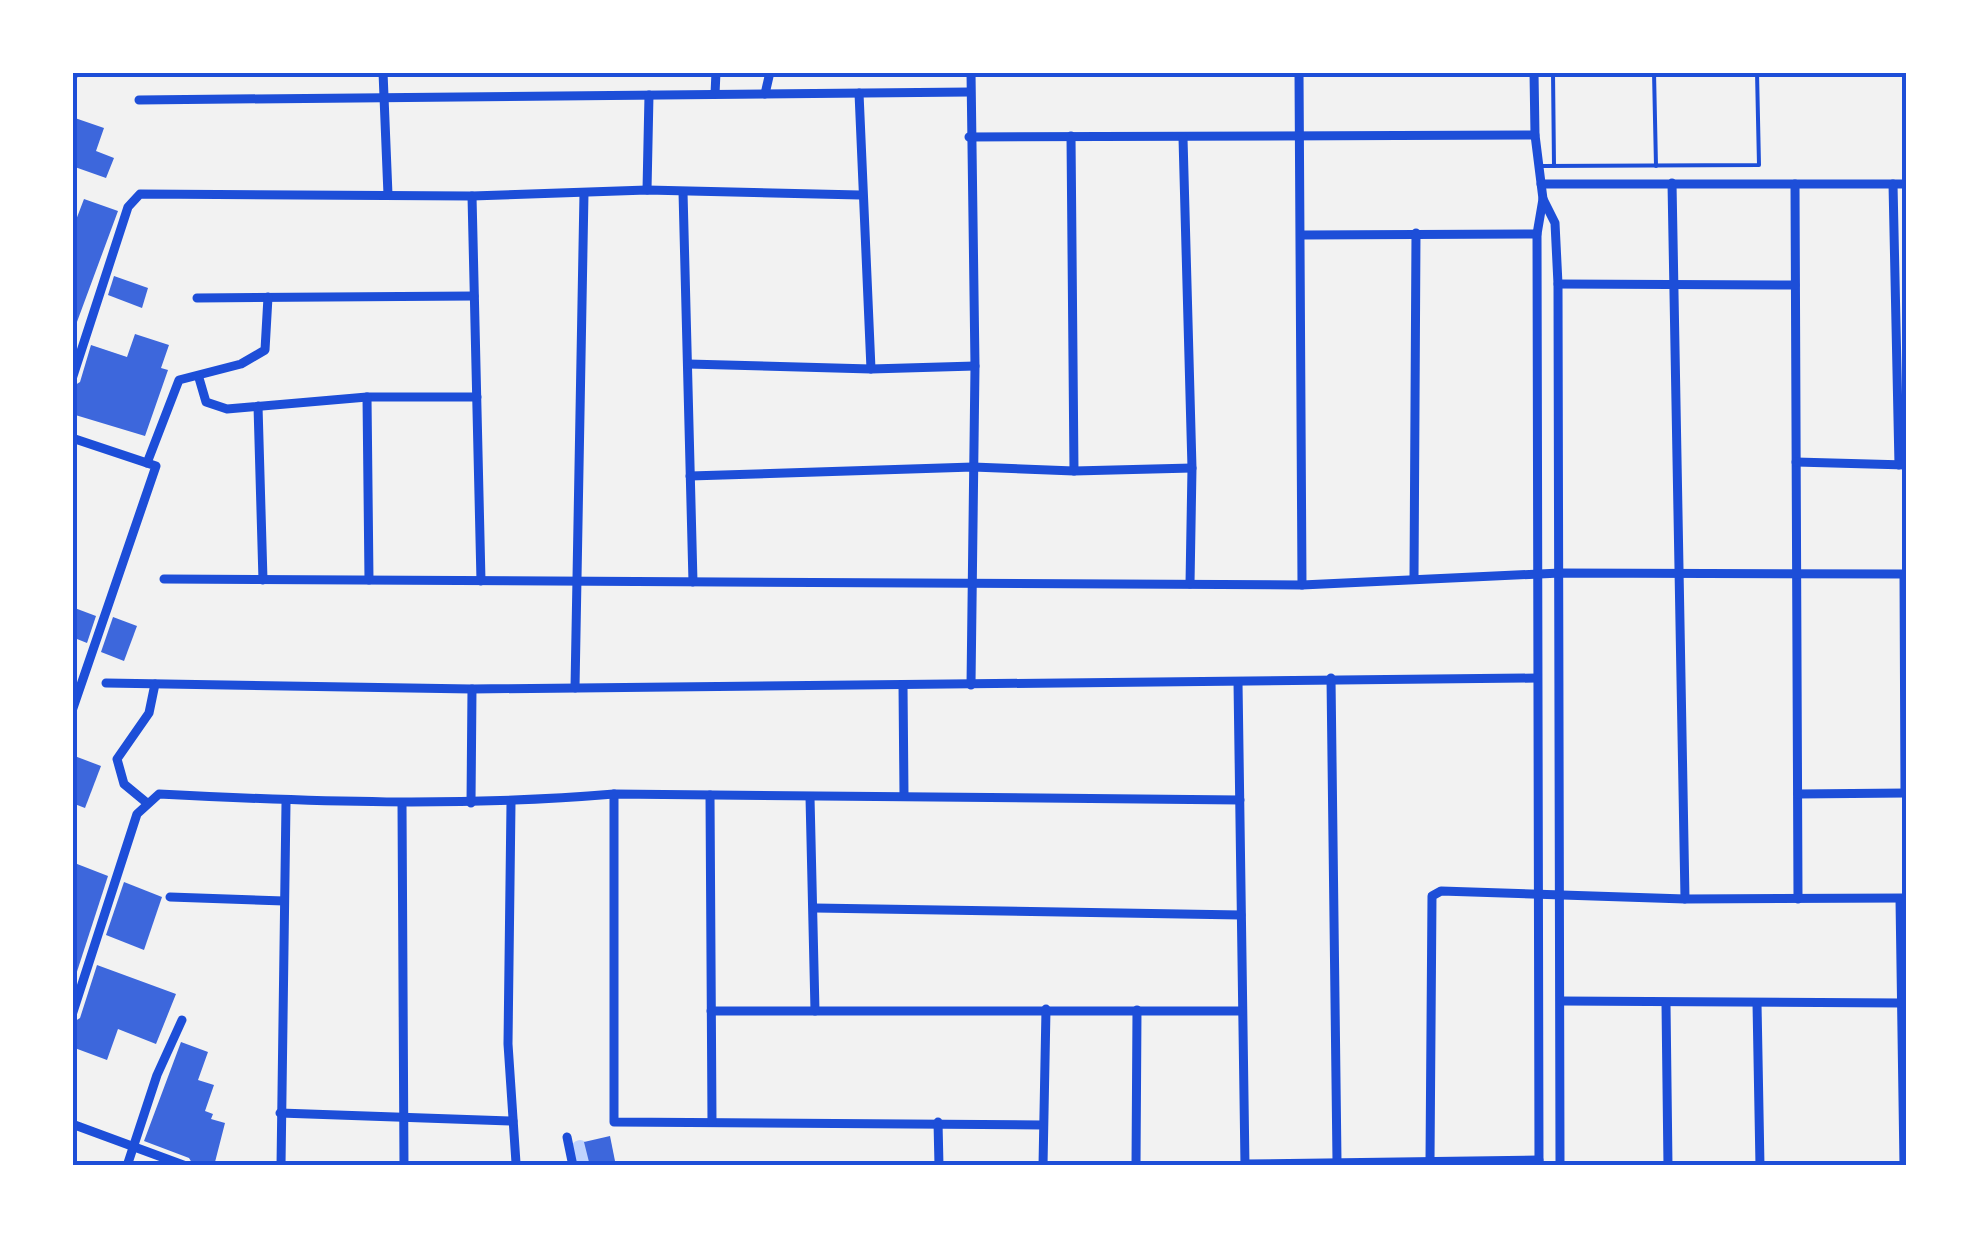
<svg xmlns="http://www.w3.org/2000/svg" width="1979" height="1238" font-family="Barlow,sans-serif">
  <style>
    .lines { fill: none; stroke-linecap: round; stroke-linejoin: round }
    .canal { stroke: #bfd3fe; stroke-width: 18 }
    .building { fill: #3d67dc }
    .service { stroke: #1d4ed8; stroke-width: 4 }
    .minor { stroke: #1d4ed8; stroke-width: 9 }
    .neatline { fill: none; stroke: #1d4ed8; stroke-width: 4 }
  </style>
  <rect width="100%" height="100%" fill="#f2f2f2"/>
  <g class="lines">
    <path class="canal" d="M580,1149l3,17"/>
  </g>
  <g class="building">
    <path d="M72,117l32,11 -8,23 18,7 -8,20 -34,-12z"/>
    <path d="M84,199l34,12 -44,119 -2,-111 4,1z"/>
    <path d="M114,276l34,12 -6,20 -34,-13z"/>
    <path d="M135,334l34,11 -8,23 7,2 -23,66 -73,-22 5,-23 -5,-4 8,-5 11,-37 36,12z"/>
    <path d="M72,607l24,9 -9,27 -15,-6z"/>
    <path d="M113,617l24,9 -13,35 -23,-9z"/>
    <path d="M72,755l29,11 -16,42 -13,-5z"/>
    <path d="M72,862l36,14 -36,111z"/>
    <path d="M124,882l38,15 -18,53 -38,-15z"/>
    <path d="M97,965l79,29 -20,50 -38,-15 -11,31 -35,-13v-24l8,-5z"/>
    <path d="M181,1042l27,10 -10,28 16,5 -9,26 8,3 -2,5 14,4 -11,43h-20l-5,-8 -45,-17z"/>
    <path d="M610,1136l6,30h-26l-6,-24z"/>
  </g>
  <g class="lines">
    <g class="service">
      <path d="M1553,72l1,94"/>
      <path d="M1654,72l2,94"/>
      <path d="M1542,166l217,-1 -2,-93"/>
    </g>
    <g class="minor">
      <path d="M383,72l5,123"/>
      <path d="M971,72l4,294 -4,319"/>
      <path d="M1299,72l3,513"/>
      <path d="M1534,72l1,63 8,64 -6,35 2,932"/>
      <path d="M1905,72l1,2"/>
      <path d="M72,78l3,-6"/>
      <path d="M859,93l12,276"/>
      <path d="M715,94l1,-22"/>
      <path d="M765,94l5,-22"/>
      <path d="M139,100l831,-8"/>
      <path d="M1071,136l3,335"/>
      <path d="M969,137l566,-2"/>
      <path d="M1183,138l9,330 -2,116"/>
      <path d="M1672,183l13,716"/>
      <path d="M1541,184h365"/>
      <path d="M1795,184l3,715"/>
      <path d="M1893,184l6,281"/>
      <path d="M647,190l2,-95"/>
      <path d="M683,192l10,390"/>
      <path d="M472,196l9,385"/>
      <path d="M1543,199l12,24 3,61 2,882"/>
      <path d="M1304,235l233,-1"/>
      <path d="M1558,284l237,1"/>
      <path d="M197,298l277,-2"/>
      <path d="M688,364l183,5 104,-3"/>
      <path d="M199,378l7,24 21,7 140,-12h110"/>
      <path d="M72,379l56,-172 12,-13 332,2 175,-6 213,5"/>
      <path d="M367,397l2,183"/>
      <path d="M258,406l5,174"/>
      <path d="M72,438l84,28 -84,245"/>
      <path d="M1796,462l110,3"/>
      <path d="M147,463l32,-83 62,-16 24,-14 3,-53"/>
      <path d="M690,476l283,-9 101,4 118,-3"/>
      <path d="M1904,574l1,219"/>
      <path d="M164,579l1138,6 258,-12 346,1"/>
      <path d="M1414,579l2,-346"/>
      <path d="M1331,678l6,483"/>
      <path d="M1238,682l7,484"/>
      <path d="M106,683l366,6 1065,-11"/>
      <path d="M903,685l1,110"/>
      <path d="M575,688l9,-495"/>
      <path d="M614,794v328l429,3"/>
      <path d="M1798,794l108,-1"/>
      <path d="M710,795l2,327"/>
      <path d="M810,797l5,214h427"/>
      <path d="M147,803l-23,-19 -7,-25 32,-46 6,-29"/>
      <path d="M402,803l2,363"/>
      <path d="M471,803l1,-114"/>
      <path d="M511,803l-3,241 8,119"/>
      <path d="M170,897l114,4"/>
      <path d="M1900,899l4,267"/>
      <path d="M815,908l426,7"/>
      <path d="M1561,1001l340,2"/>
      <path d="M1757,1003l3,163"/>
      <path d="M1666,1004l2,162"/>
      <path d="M711,1011h104"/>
      <path d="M72,1015l65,-201 22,-20c156,8 299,13 455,0l626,6"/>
      <path d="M280,1113l233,8"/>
      <path d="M938,1122l1,44"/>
      <path d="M72,1124l114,42"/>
      <path d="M567,1137l6,29"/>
      <path d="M1430,1160l2,-264 9,-5 244,8 221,-1"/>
      <path d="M1245,1164l294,-4"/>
      <path d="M127,1166l30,-91 25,-55"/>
      <path d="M281,1166l5,-363"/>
      <path d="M1043,1166l3,-157"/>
      <path d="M1136,1166l1,-156"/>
    </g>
  </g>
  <rect width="1979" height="1238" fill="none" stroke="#ffffff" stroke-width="150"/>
  <rect x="75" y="75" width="1829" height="1088" class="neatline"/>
</svg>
